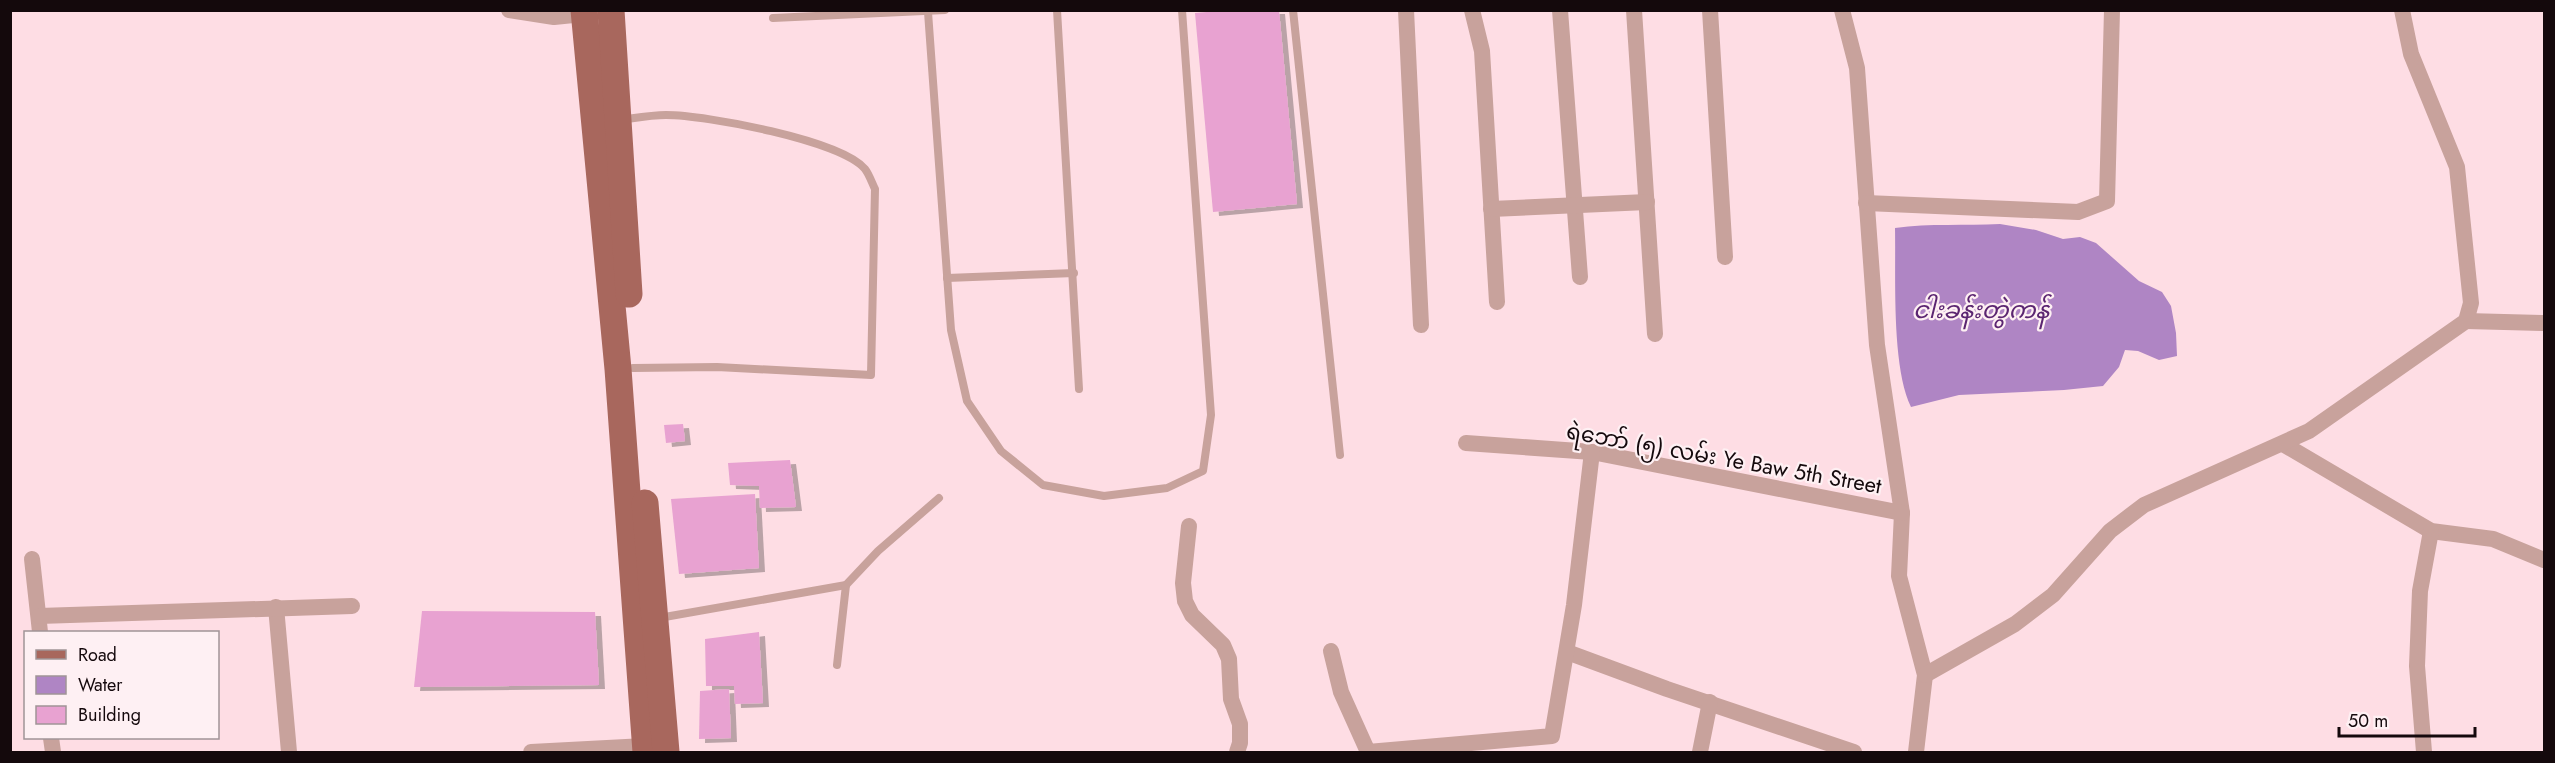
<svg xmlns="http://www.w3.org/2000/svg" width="2555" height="763" font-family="Jost,'Noto Sans Myanmar',sans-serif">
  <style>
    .water { fill: #af85c4 }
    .building { fill: #e8a2d1; filter: url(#shadow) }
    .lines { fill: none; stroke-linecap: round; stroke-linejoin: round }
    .service { stroke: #c8a29c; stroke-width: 8 }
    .minor { stroke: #c8a29c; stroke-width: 16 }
    .primary { stroke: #a8675d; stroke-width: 27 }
    .labels { text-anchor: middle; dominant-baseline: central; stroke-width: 4.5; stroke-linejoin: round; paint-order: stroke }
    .street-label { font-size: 22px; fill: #14090c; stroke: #fef0f3 }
    .water-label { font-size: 24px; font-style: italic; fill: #5b2571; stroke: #fef0f3 }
  </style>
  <defs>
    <filter id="shadow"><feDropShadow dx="6" dy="4" stdDeviation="0" flood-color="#0004"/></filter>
  </defs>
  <rect width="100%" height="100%" fill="#fedde4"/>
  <path class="water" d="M2000,224l36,6 27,9 17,-2 16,6 43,38 23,11 9,14 5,27 1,23 -18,4 -21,-9 -13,-1 -6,17 -16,19 -39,4 -105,5 -48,12c-20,-41 -15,-132 -16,-179 35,-5 70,-2 105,-4z"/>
  <g class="building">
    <path d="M1230,10h49l18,194 -84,8 -18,-199z"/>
    <path d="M683,424l2,17 -19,2 -2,-18z"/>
    <path d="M790,460l6,47 -36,1 -1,-22 -29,-1 -2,-22z"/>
    <path d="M755,494l4,74 -80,6 -8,-75z"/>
    <path d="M422,611l173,1 4,73 -185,2z"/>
    <path d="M759,632l4,71 -28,1 -1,-18h-28l-1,-47z"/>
    <path d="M729,689l2,49 -32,1 1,-48z"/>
  </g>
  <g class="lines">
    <g class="service">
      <path d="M1057,10l22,379"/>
      <path d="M1293,10l47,445"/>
      <path d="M928,12l23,318 16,71 34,50 42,34 61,11 63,-8 36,-17 8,-56 -29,-405"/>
      <path d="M773,18l172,-8"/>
      <path d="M620,120c15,-2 31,-5 46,-5 39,0 175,25 199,54 4,5 7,14 10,20l-4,186 -154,-8 -84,1"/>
      <path d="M947,278l127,-5"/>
      <path d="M659,618l187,-33"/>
      <path d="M837,665l9,-80 32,-34 61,-53"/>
    </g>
    <g class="minor">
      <path d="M509,10l45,7 39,-4"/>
      <path d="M1406,10l15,315"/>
      <path d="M1472,10l10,41 15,251"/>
      <path d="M1560,10l20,267"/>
      <path d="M1634,10l21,324"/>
      <path d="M1710,10l15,247"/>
      <path d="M1842,10l15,58 20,277 25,168 -3,63 26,99 -9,77"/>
      <path d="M1866,203l212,9 29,-11 5,-191"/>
      <path d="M1491,209l156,-7"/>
      <path d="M2466,321l78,2"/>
      <path d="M1466,443l126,9 310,61"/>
      <path d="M2283,444l148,87 62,8 51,21"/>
      <path d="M1189,526l-6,57 2,18 7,14 31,30 6,14 2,40 9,25v19l-3,9"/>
      <path d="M32,559l8,73"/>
      <path d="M276,607l13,145"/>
      <path d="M39,616l313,-10"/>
      <path d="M1331,651l10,41 27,60"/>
      <path d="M1567,652l100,37 187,63"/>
      <path d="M1925,675l90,-51 38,-29 57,-64 34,-26 165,-74 157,-110 5,-18 -14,-136 -46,-113 -9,-44"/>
      <path d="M51,738l2,14"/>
      <path d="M531,752l114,-6"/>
      <path d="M1368,752l184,-16 22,-131 18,-153"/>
      <path d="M1700,752l10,-50"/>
      <path d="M2424,752l-7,-86 3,-75 11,-60"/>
    </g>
    <g class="primary">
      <path d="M584,10l34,359 28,383"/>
      <path d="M611,10l18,284"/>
      <path d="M645,503l21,249"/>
    </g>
  </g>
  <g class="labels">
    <g class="street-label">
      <text transform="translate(1724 458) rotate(10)">ရဲဘော် (၅) လမ်း Ye Baw 5th Street</text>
    </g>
    <g class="water-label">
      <text x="1981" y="309">ငါးခန်းတွဲကန်</text>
    </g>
  </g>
  <rect width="2555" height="763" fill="none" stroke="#14090c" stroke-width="24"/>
  <rect x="24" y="631" width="195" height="108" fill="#fef0f3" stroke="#a09497" stroke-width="1.5"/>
  <rect x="36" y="650" width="30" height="9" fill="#a8675d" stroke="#a09497" stroke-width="1.5"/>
  <text x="78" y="661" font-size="18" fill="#14090c">Road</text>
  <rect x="36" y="676" width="30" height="18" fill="#af85c4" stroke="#a09497" stroke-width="1.5"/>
  <text x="78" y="691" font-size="18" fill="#14090c">Water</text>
  <rect x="36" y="706" width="30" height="18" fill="#e8a2d1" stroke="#a09497" stroke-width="1.5"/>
  <text x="78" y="721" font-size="18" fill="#14090c">Building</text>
  <path d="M2339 727v9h136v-9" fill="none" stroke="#14090c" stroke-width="3"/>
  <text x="2348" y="727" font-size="18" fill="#14090c" stroke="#fef0f3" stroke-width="4.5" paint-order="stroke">50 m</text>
</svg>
